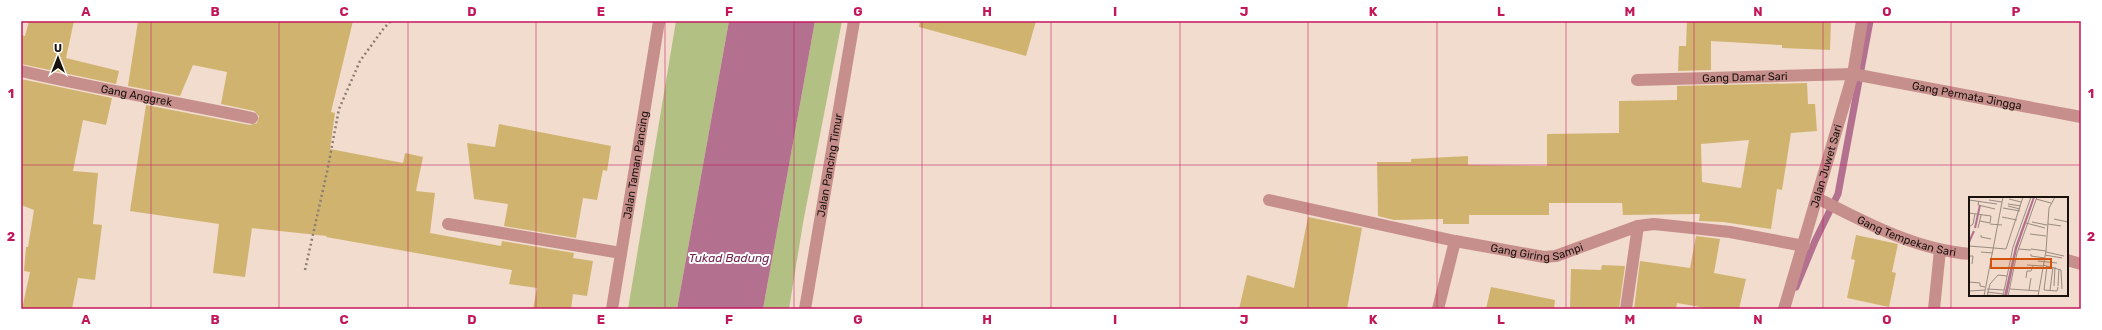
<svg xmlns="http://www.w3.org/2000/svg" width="2102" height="330" font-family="Rubik,sans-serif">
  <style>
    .green { fill: #b3c083 }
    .water { fill: #b3708f }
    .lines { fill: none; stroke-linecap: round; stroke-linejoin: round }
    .stream { stroke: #b3708f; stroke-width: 7 }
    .building { fill: #d1b370; fill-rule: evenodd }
    .path { stroke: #8b7c73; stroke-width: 2.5; stroke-dasharray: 2 3; stroke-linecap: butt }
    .minor { stroke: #c78f8c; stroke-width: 12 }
    .tertiary { stroke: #c78f8c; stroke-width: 12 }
    .grid { fill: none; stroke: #c2185b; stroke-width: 1; stroke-opacity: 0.55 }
    .labels { text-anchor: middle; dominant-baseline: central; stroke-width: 4; stroke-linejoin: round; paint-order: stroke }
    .street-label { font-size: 11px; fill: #18110c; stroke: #fff }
    .water-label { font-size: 12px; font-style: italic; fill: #762551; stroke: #fff }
    .inset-river { fill: none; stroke: #b3708f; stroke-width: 2 }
    .inset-road { fill: none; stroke: #9a8b80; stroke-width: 1 }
    .view { fill: #d3520c; fill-opacity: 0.15; stroke: #d3520c; stroke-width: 2 }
    .inset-edge { fill: none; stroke: #18110c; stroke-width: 2 }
    .neatline { fill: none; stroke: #c2185b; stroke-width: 1.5 }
    .grid-label { font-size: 13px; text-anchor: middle; font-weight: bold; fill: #c2185b }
  </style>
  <rect width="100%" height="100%" fill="#f1dcce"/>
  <g class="green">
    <path d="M676,21h53l-52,288h-49z"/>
    <path d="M815,21h27l-39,202 -14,86h-26z"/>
  </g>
  <path class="water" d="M729,21h86l-52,288h-86z"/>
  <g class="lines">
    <path class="stream" d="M1796,287l19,-46 23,-47 32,-173"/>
  </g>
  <g class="building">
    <path d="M29,21h45l-8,37 53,13 -3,13 -95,-20v-29l4,1z"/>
    <path d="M138,21h215l-22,91 4,1 -5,36 73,14 2,-10 18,4 -7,34 19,2 -5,40 71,13 1,-5 72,12 -1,5 20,3 -6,35 -14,-2 -2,15h-38l4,-21 -28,-4 3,-14 -186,-33 1,-1 -75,-8 -7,49 -32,-4 6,-49 -89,-13 16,-106 104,20 7,-2 2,-7 -5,-5 -33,-7 6,-32 -34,-7 -13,31 -52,-10z"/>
    <path d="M920,21h116l-10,35 -107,-29z"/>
    <path d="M1687,21h144l-1,29 -48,-2v-3l-71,-4v29l-33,1 1,-25h7z"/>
    <path d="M21,79l91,19 -6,27 -23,-5 -10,51 25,2 -5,51 9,1 -7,55 -17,-2 -6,31h-50l8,-37 -6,-1 2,-24h2l6,-37 -13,-5z"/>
    <path d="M1807,83l1,21h7l2,27 -26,2 -9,57 -5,-1 -6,40 -48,-7 -24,-1 1,-7 -77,1 -1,-12h-73v12h-80v9h-26v-5l-49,1 -16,-4 -1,-54h34v-3l57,-3v9l79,1v-32l72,-1v-32l58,-1v-14zM1749,140l-8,48 -39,-6 -1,-38z"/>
    <path d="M499,124l112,22 -4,25 -4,-1 -6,30 -14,-2 -7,40 -72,-12 4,-22 -34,-5 -7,-56 28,4z"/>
    <path d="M1308,217l54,11 -15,81h-108l8,-34 47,13z"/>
    <path d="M1856,235l42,9 -6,28 4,1 -7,34 -42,-9 8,-38 -4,-1z"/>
    <path d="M1696,236l24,3 -6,34 32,6 -7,30h-27l-35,-6 -1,6h-42l6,-48 50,7z"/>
    <path d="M1602,265l23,1 -6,43h-49l1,-40 30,1z"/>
    <path d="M1491,287l64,13 -1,9h-68z"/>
  </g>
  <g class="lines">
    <path class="path" d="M305,270l22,-98 12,-63 21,-48 24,-33 7,-7"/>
    <g class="minor">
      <path id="s1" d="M21,71c77,18 154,31 231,47"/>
      <path id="s2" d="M1637,80l216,-6 228,43"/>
      <path id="s3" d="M1817,198c47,24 99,52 153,56"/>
      <path id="s4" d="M1269,200l186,41 89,16 12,-1 82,-30 16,-2 76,8 74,14"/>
      <path d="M448,224l173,29"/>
      <path d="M2067,260l14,4"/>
      <path id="s5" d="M805,309l49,-288"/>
      <path d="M1438,309l17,-68"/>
      <path d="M1626,309l12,-83"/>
      <path id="s6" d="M1784,309l69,-235 9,-53"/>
      <path d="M1934,309l6,-59"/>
    </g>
    <path class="tertiary" id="s7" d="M612,309l47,-288"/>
  </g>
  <path class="grid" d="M151,21v288M279,21v288M408,21v288M536,21v288M665,21v288M794,21v288M922,21v288M1051,21v288M1180,21v288M1308,21v288M1437,21v288M1566,21v288M1694,21v288M1823,21v288M1951,21v288M21,165h2060"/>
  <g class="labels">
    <g class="street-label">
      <text stroke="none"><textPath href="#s2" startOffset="108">Gang Damar Sari</textPath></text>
      <text stroke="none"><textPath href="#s1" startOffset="118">Gang Anggrek</textPath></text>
      <text stroke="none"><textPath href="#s2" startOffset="332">Gang Permata Jingga</textPath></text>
      <text stroke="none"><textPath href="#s7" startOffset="146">Jalan Taman Pancing</textPath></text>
      <text stroke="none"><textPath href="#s5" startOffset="146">Jalan Pancing Timur</textPath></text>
      <text stroke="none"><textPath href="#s6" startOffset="149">Jalan Juwet Sari</textPath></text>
      <text stroke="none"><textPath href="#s3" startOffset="98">Gang Tempekan Sari</textPath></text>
      <text stroke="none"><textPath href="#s4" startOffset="274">Gang Giring Sampi</textPath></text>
    </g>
    <g class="water-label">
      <text x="729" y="258">Tukad Badung</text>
    </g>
  </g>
  <g transform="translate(1969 197)">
    <rect width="99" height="99" fill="#f1dcce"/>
    <path d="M64,0h2l-18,52 -10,47h-3l11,-49z" fill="#b3708f"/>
    <path class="inset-river" d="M6,31l5,-23M0,45l5,-11"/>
    <path class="inset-road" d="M40,2l12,3M67,2l15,4M0,3l28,4M20,3l13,2M10,4l-1,4 17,4M39,7l13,2M39,9l12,3M34,11l17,3M0,16l22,3 -1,7 -10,-2M33,20l15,3M85,22l14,3M63,25l15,3M57,26l19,5M21,27l12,1M79,27l13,2M0,30l4,-3 2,-10M9,31l3,-13M61,37l16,2M12,38v2l10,2M0,49l37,3 17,-52M49,52l13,1M62,52l15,2M12,55l12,1M77,55l18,4M62,57v2l14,2M76,58l17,3M0,59h4l-1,8M69,64l19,2M58,68l16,1M74,68l18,5 1,19M78,69l-3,24 13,1 1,-4M57,81l1,-7h4l2,-5M0,85l11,1v3l5,1M85,89l1,-19M89,89l1,-17M18,92l17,1M41,92l29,2M60,93l2,-12M81,93l3,-23M0,94l16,-1M18,95l16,2M18,98l15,1M15,99l19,-99M18,99l3,-12 8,-9 9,1M34,99l10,-49 18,-50M39,99l9,-43 20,-56M69,99l8,-45 3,-43 6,-11"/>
    <path class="view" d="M22,62h60v9h-60z"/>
    <rect width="99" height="99" class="inset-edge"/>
  </g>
  <rect width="2102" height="330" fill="none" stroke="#ffffff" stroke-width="44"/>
  <g transform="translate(58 58)" stroke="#ffffff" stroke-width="3" paint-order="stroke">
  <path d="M0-3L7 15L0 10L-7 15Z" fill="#18110c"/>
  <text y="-6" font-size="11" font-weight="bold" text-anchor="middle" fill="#18110c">U</text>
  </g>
  <rect x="22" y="22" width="2058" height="286" class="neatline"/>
  <g class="grid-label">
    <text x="86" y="16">A</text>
    <text x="215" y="16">B</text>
    <text x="344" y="16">C</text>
    <text x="472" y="16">D</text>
    <text x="601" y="16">E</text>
    <text x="729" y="16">F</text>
    <text x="858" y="16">G</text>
    <text x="987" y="16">H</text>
    <text x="1115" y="16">I</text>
    <text x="1244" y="16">J</text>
    <text x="1373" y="16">K</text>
    <text x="1501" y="16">L</text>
    <text x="1630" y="16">M</text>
    <text x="1758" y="16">N</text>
    <text x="1887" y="16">O</text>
    <text x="2016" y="16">P</text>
    <text x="11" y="98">1</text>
    <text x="2091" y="98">1</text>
    <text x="11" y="241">2</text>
    <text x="2091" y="241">2</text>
    <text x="86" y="324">A</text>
    <text x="215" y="324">B</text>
    <text x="344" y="324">C</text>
    <text x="472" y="324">D</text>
    <text x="601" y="324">E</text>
    <text x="729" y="324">F</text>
    <text x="858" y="324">G</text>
    <text x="987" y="324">H</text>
    <text x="1115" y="324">I</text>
    <text x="1244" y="324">J</text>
    <text x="1373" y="324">K</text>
    <text x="1501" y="324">L</text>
    <text x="1630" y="324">M</text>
    <text x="1758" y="324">N</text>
    <text x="1887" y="324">O</text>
    <text x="2016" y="324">P</text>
  </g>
</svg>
